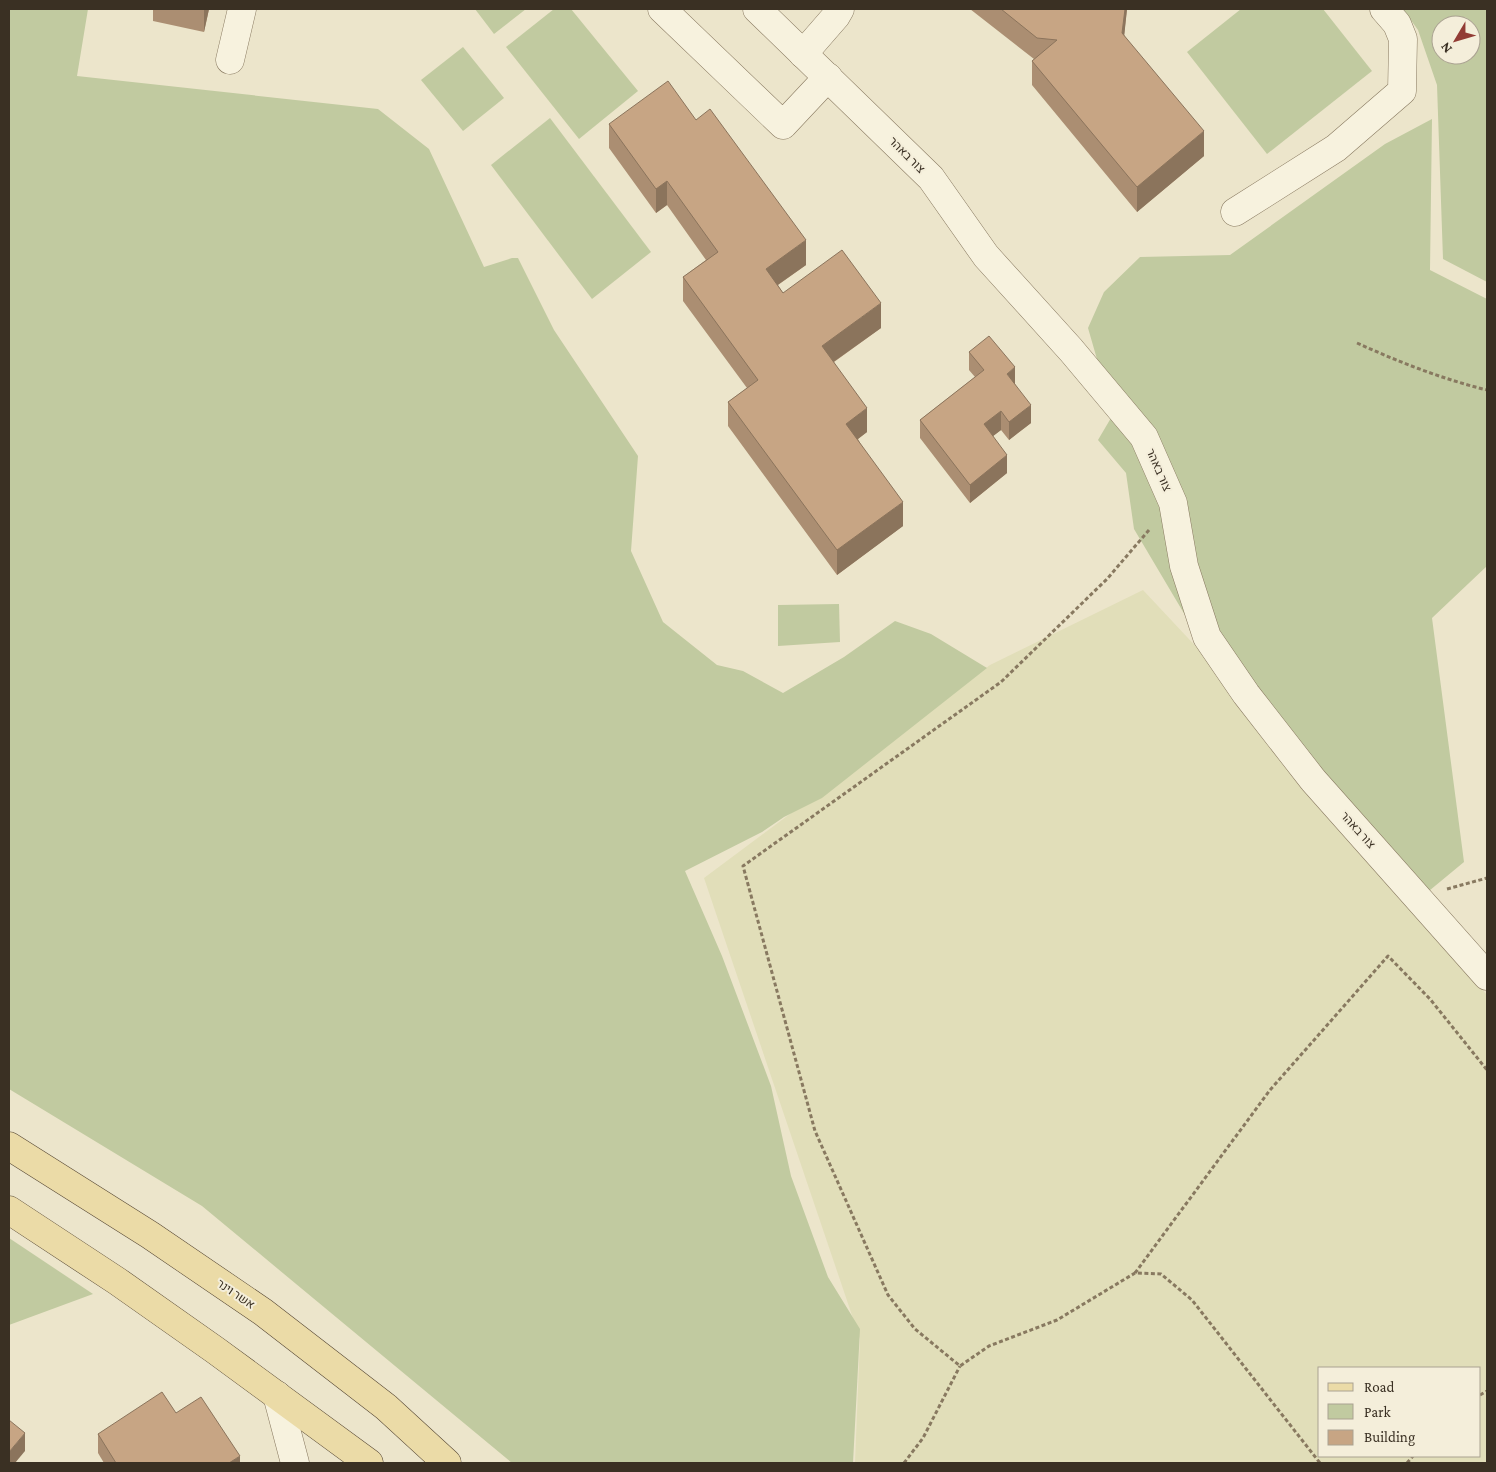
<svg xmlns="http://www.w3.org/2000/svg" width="1496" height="1472" font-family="'Crimson Pro',Heebo,serif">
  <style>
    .farmland { fill: #e1deb9; fill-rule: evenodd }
    .green { fill: #c1caa0; fill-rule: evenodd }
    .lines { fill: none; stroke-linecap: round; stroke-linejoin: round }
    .minor-casing { stroke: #887960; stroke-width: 29 }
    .major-casing { stroke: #564734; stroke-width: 29 }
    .path { stroke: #887960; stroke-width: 3; stroke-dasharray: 4 2.5; stroke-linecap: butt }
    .minor { stroke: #f7f2de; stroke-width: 28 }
    .major { stroke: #ebdba7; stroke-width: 28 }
    .wall { fill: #ab8e72 }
    .shaded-wall { fill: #8b745c }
    .building { fill: #c7a584; stroke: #8b745c }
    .labels { text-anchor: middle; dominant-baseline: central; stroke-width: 4; stroke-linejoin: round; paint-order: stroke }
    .street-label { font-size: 12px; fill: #3a3023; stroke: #f4eeda }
  </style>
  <rect width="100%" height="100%" fill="#ece5cb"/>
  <path class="farmland" d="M1143,590l59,63 206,253 79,89v468h-632l5,-124 -156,-461 286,-213zM1320,1368h160v88h-160z"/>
  <g class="green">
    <path d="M9,9h79l-11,67 301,33 51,40 55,118 28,-9h6l36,72 84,126 -7,95 32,71 54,43 26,6 40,22 61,-36 51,-36 36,13 56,34 -165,130 -38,19 -22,15 -77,39 37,85 49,130 20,90 37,101 32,52 -7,134h-341l-310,-257 -193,-117z"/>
    <path d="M475,9h51l-32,25z"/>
    <path d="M554,9h17l67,82 -59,48 -73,-92z"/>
    <path d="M1241,9h82l49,62 -105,83 -80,-102z"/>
    <path d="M1403,9h84v273l-44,-23 -6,-174 -19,-55zM1441,25h30v30h-30z"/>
    <path d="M463,47l41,51 -41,33 -42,-51z"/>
    <path d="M550,118l101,134 -59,47 -101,-134z"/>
    <path d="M1432,119l-2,151 57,29v267l-55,52 32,244 -52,43 -201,-246 -77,-130 -8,-56 -28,-33 20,-34 -17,-33 -13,-45 16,-36 36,-35 90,-2 155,-111z"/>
    <path d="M839,604l1,38 -62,4v-41z"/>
    <path d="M9,1238l84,56 -84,31z"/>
  </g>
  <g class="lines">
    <g class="minor-casing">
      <g id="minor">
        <path d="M662,9l121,116 45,-48"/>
        <path d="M757,9l174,169 55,78 85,94 73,87 29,66 11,63 23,71 39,57 67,86 174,196"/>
        <path d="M803,54l33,-38 4,-7"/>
        <path d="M230,60l12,-51"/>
        <path d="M1235,212l101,-64 66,-57 1,-52 -6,-15 -13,-15"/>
        <path d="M277,1395l18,68"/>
      </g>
    </g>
    <g class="major-casing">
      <g id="major">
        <path d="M9,1146l141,89 113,77 123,95 61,56"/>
        <path d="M9,1210l108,71 98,69 154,113"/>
      </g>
    </g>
    <g class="path">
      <path d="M1357,343c42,19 85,36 130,47"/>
      <path d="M1149,530l-42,49 -106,103 -258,184 72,265 73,164 27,34 45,37 29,-20 68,-26 78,-47 26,1 31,26 128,163"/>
      <path d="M1447,889l40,-11"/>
      <path d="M1135,1273l135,-183 118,-134 42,43 57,71"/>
      <path d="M1480,1395l7,-4"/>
      <path d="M904,1463l19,-25 37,-72"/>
      <path d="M1407,1463l6,-7"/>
    </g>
    <use href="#minor" class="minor"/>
    <use href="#major" class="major"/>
  </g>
  <g class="wall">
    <path d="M153,9h56l-5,23 -51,-11z"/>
    <path d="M970,9h157l-3,26 80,121 -67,56 -105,-127v-24l2,-2z"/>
    <path d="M696,120l110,145 -28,20 5,8 98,35 -47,34 33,70 -9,7 45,87 -66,49 -109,-149v-24l19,-14 -64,-87v-24l23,-17 -39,-55 -11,8 -47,-65v-24z"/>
    <path d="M969,352l46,32 16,39 -22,17 -8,-10 -8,6 14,37 -37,30 -50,-65v-18l55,-43 -6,-7z"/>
    <path d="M176,1413l64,50h-136l-6,-10v-19z"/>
  </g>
  <g class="shaded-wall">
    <path d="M204,9h5l-5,23z"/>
    <path d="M1125,9h2l-5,48v-24z"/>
    <path d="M1204,131v25l-67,56v-25z"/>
    <path d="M667,181v24l-11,8v-24z"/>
    <path d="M806,240v25l-40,28v-24z"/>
    <path d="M881,303v25l-59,42v-24z"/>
    <path d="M1015,367v19l-8,-12z"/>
    <path d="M1031,405v18l-22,17v-18z"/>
    <path d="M867,408v24l-21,16v-24z"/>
    <path d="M1001,411v19l-17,13v-19z"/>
    <path d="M1007,455v18l-37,30v-18z"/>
    <path d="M903,502v24l-66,49v-25z"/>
    <path d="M25,1433v18l-10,12h-6v-11z"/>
    <path d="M240,1456v7h-11z"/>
  </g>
  <g class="building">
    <path d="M1001,9h124l-3,24 82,98 -67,56 -105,-126 25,-21 -20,-2z"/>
    <path d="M668,81l28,39 14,-11 96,131 -40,29 17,24 59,-43 39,53 -59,43 45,62 -21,16 57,78 -66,48 -109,-148 30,-22 -75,-103 35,-25 -51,-71 -11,8 -47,-65z"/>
    <path d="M989,336l26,31 -8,7 24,31 -22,17 -8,-11 -17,13 23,31 -37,30 -50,-65 64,-50 -15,-18z"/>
    <path d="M162,1392l14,21 25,-16 39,59 -11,7h-113l-18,-29z"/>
    <path d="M9,1420l16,13 -16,19z"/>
  </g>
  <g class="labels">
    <g class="street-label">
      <text transform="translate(907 155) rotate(45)">צור באהר</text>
      <text transform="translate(1159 470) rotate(66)">צור באהר</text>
      <text transform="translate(1358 830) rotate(48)">צור באהר</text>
      <text transform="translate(236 1294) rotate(34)">אשר וינר</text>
    </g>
  </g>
  <rect width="1496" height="1472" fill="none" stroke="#3a3023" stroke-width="20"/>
  <rect x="1318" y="1367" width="162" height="90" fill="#f4eeda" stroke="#aaa291"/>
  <rect x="1328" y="1383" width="25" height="8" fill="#ebdba7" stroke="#aaa291"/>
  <text x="1364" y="1392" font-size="15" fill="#3a3023">Road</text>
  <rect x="1328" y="1404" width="25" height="15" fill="#c1caa0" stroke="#aaa291"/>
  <text x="1364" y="1417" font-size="15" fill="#3a3023">Park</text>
  <rect x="1328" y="1430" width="25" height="15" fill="#c7a584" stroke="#aaa291"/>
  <text x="1364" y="1442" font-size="15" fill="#3a3023">Building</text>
  <g transform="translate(1456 40) rotate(232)"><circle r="24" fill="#f4eeda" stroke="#aaa291"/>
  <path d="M0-4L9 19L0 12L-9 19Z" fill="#923c35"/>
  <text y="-8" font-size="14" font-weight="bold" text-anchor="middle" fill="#3a3023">N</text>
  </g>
</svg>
